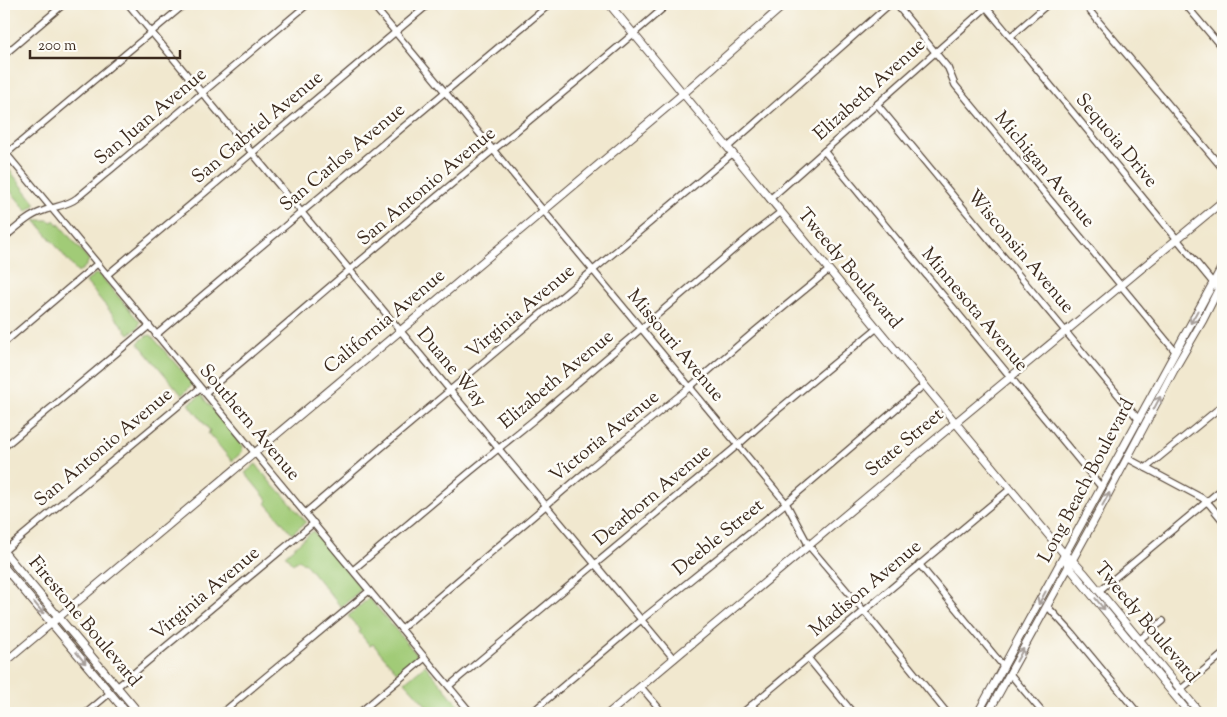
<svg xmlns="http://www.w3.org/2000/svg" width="1227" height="717" font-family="'Sorts Mill Goudy',serif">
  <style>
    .green { fill: #a1cb77; stroke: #6e7a4a }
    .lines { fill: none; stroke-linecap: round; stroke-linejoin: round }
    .minor-casing { stroke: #564639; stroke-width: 8 }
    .major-casing { stroke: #564639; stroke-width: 9 }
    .minor { stroke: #fff; stroke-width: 5.5 }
    .major { stroke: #fff; stroke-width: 7 }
    .oneway { stroke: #a79f9a }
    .labels { text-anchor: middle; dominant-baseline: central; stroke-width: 5; stroke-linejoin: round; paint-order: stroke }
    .street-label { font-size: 19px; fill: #3b2a1e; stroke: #fdfcf7 }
  </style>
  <rect width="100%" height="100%" fill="#fdfcf7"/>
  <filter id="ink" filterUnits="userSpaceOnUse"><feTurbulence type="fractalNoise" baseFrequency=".02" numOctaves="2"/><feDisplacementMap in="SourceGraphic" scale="10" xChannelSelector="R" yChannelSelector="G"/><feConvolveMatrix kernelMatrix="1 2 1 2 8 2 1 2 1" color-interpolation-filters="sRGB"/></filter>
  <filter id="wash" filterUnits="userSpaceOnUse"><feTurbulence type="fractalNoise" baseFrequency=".0096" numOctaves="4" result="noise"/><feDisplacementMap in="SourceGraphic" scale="20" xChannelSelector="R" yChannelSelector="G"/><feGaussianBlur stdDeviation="1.12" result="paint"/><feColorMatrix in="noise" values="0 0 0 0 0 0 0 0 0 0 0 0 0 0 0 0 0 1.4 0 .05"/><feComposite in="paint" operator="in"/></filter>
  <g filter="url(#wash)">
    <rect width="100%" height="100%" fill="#f1e8cf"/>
    <g class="green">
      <path d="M4,163l32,41 -9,7 -23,-28z"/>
      <path d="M35,220h13l4,2 2,-2 4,5 1,-1 30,36 -3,6 -8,7z"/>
      <path d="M95,274l5,1 40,47 -2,6 -9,6 -43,-52z"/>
      <path d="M151,335l42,49 -11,11 -44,-52 8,-7z"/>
      <path d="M201,395l42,51 -1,6 -10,9 -24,-28 2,-2 -21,-27z"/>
      <path d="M256,464l18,23 7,5 25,30 -14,12 -26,-31 2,-2 -23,-28z"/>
      <path d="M313,531l49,58 -21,18 -37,-45 -2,1 -3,-4 -6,5 -8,-9z"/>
      <path d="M369,598l49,58 -20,17 -25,-29 -3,2 -11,-14 1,-2 -12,-14z"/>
      <path d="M425,665l40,48h-32l-28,-31z"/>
    </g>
  </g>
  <g filter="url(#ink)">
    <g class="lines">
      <g class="minor-casing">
        <g id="minor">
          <path d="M128,4l546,655"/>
          <path d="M372,4l414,499 23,43 55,65 83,102"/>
          <path d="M896,4l52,64 7,17 220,266"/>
          <path d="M1084,4l139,165"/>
          <path d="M1185,4l38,45"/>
          <path d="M986,7l237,288"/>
          <path d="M1010,37l38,-33"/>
          <path d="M4,55l60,-51"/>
          <path d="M877,104l262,316"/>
          <path d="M728,147l162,-143"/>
          <path d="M4,151l467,562"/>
          <path d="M824,151l278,337"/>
          <path d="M6,154l179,-150"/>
          <path d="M770,199l220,-195"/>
          <path d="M4,238c12,-10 24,-22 39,-27 12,-5 24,-5 34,-13l231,-194"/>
          <path d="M107,275l322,-271"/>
          <path d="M156,335l48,-41 346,-290"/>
          <path d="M4,343l93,-79"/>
          <path d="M205,393c78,-67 157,-134 236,-200 76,-63 153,-124 227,-189"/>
          <path d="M4,447l145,-121"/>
          <path d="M1127,458l75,40 8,7 13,16"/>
          <path d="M1146,468l77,-63"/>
          <path d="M305,513l76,-65 352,-295"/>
          <path d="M4,551l196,-163"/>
          <path d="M919,564l85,103"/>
          <path d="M353,570l118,-99 64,-52 216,-184 30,-23"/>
          <path d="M1099,591l124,-103"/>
          <path d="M1047,606l24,26 67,81"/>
          <path d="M401,629l189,-161 100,-81 66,-57 73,-60"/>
          <path d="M1139,640l24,-19"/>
          <path d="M808,658l45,55"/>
          <path d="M1010,674l33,39"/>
          <path d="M449,686l289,-241 36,-32 103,-85"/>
          <path d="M117,687l197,-164"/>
          <path d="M641,687l22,26"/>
          <path d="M1174,695l49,-41"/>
          <path d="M752,705l6,8"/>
          <path d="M86,713l24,-20"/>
          <path d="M222,713l147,-122"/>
          <path d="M359,713l66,-55"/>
          <path d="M531,713l110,-93 145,-117 138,-118"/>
          <path d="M742,713l268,-224"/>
        </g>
      </g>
      <g class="major-casing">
        <g id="major">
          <path d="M609,4l456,551 7,5 13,14 115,139"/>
          <path d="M4,552l135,161"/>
          <path d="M1067,563l2,4 120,146"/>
          <path d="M4,567l123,146"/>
          <path d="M4,663l680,-570 101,-89"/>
          <path d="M609,713l346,-290 268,-222"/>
          <path d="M978,713l245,-448"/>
          <path d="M988,713l108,-196 78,-147 29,-50 20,-40"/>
        </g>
      </g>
      <use href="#minor" class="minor"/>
      <use href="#major" class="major"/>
    </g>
    <defs><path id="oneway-shaft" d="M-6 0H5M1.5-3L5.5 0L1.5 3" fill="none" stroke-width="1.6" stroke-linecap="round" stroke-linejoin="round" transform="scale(1.25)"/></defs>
    <g class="oneway">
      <use href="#oneway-shaft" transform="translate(1194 317) rotate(119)"/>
      <use href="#oneway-shaft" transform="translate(1157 403) rotate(-62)"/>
      <use href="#oneway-shaft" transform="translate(1106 499) rotate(-61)"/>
      <use href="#oneway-shaft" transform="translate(1042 598) rotate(119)"/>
      <use href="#oneway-shaft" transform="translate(1100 604) rotate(51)"/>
      <use href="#oneway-shaft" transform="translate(39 608) rotate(50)"/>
      <use href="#oneway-shaft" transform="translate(1020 655) rotate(-61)"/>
      <use href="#oneway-shaft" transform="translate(81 658) rotate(50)"/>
    </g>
  </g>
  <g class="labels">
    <g class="street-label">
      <text transform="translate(870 90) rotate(-42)">Elizabeth Avenue</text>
      <text transform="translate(151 117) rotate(-40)">San Juan Avenue</text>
      <text transform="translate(258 128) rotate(-40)">San Gabriel Avenue</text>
      <text transform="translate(1116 141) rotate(50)">Sequoia Drive</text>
      <text transform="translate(343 158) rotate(-40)">San Carlos Avenue</text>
      <text transform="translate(1044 170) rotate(50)">Michigan Avenue</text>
      <text transform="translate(427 187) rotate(-40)">San Antonio Avenue</text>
      <text transform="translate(1020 252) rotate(50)">Wisconsin Avenue</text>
      <text transform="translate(849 269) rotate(50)">Tweedy Boulevard</text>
      <text transform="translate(974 310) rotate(50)">Minnesota Avenue</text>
      <text transform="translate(521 312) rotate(-40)">Virginia Avenue</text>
      <text transform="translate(385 322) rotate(-40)">California Avenue</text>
      <text transform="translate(675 346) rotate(50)">Missouri Avenue</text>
      <text transform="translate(451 368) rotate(50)">Duane Way</text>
      <text transform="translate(557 380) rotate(-40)">Elizabeth Avenue</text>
      <text transform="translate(249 423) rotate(50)">Southern Avenue</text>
      <text transform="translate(605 437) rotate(-39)">Victoria Avenue</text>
      <text transform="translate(905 443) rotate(-40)">State Street</text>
      <text transform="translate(104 448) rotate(-40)">San Antonio Avenue</text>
      <text transform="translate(1087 481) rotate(-62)">Long Beach Boulevard</text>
      <text transform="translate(653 496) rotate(-40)">Dearborn Avenue</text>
      <text transform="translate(719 538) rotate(-39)">Deeble Street</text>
      <text transform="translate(866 589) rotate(-40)">Madison Avenue</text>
      <text transform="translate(206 594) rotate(-40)">Virginia Avenue</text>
      <text transform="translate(84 622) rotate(50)">Firestone Boulevard</text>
      <text transform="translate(1146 623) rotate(50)">Tweedy Boulevard</text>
    </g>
  </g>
  <rect width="1227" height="717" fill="none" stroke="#fdfcf7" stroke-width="20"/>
  <path d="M30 50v8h150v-8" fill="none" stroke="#3b2a1e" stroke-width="2.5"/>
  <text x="38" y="50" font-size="15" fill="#3b2a1e" stroke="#fdfcf7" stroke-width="4" paint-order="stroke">200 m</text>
</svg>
